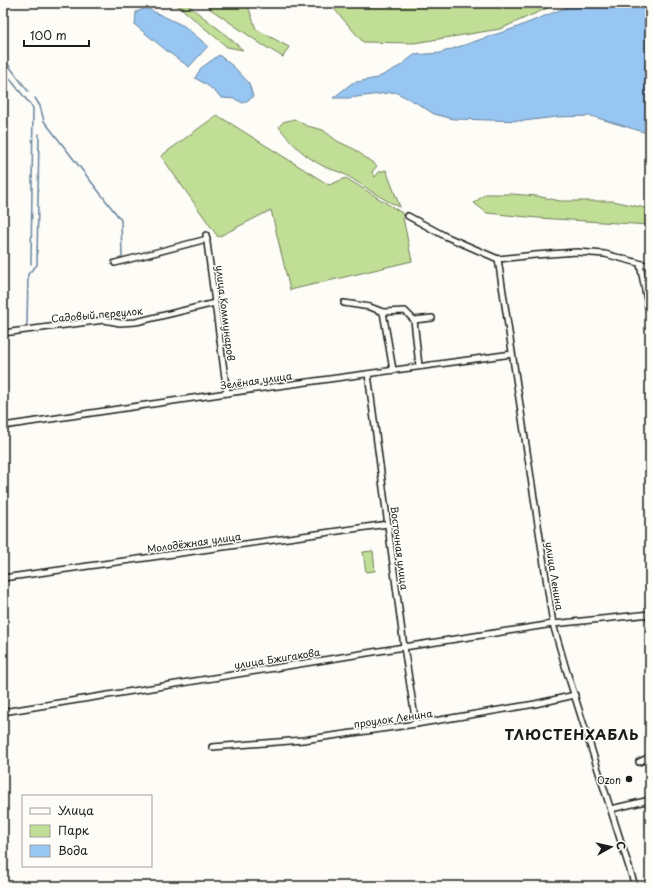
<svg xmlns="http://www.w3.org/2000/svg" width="653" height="889" font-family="'Playpen Sans',sans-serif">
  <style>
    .green { fill: #c1de96; stroke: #6e7d59 }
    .water { fill: #97c6f2; stroke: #66829c }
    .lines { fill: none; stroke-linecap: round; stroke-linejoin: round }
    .stream { stroke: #66829c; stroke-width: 1.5 }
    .street-casing { stroke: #1c1c1c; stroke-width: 8 }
    .street { stroke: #fdfcf7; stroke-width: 5 }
    .poi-dot { fill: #1c1c1c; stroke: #fdfcf7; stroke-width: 1.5 }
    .labels { text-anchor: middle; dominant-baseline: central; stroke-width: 3; stroke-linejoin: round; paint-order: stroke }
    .street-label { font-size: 10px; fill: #1c1c1c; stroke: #fdfcf7 }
    .poi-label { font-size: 10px; fill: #1c1c1c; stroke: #fdfcf7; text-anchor: end }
    .district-label { font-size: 14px; font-weight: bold; letter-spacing: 1px; fill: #1c1c1c; stroke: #fdfcf7 }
  </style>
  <rect width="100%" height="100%" fill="#fdfcf7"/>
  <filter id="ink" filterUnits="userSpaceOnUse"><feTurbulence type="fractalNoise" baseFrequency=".025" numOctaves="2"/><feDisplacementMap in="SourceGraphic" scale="8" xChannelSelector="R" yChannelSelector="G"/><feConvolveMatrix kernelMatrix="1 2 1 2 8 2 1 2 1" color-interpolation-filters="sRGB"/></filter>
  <g filter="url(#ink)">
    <g class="green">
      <path d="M175,3h10l35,27 23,20 -16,-3z"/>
      <path d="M205,3h42l9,26 33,18 -6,10 -22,-13 -52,-36z"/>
      <path d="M329,3h230l-59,26 -86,14 -51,-1z"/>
      <path d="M217,115l112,70 17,-7 56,35 10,48 -122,29 -19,-80 -53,27 -57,-81z"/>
      <path d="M294,119l13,7 16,4 14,11 17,8 23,17 -5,6 3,5 4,-5 7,-2 14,37c-19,-8 -36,-21 -54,-32 -7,-4 -15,-5 -23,-9 -19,-10 -31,-22 -44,-39l4,-5z"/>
      <path d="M485,194h27l25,2 23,5h53l37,8v16l-112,-7 -51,-5 -13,-10z"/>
      <path d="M373,551l2,20 -9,1 -3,-20z"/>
    </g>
    <g class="water">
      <path d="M577,3h73v131l-59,-18 -35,1 -32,4 -70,-2 -20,-5 -19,-12 -20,-10 -46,6h-16l19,-15 25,-5 23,-12 14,-11 26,-2 75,-25z"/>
      <path d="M146,8l38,18 24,20 -19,21 -22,-16 -32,-26 1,-13z"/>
      <path d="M219,55l15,12 15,16 4,14 -10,6 -8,-4 -13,-1 -15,-13 -12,-7 6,-10z"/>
    </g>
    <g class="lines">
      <g class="stream">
        <path d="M3,58l25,33"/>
        <path d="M3,70l30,38 -2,156"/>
        <path d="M35,98l5,8 4,15 77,99 1,38"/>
        <path d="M27,325l1,-51 9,-9 2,-131"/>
      </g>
      <g class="street-casing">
        <g id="street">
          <path d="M408,216l37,20 53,23 37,-4 42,-3 28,2 45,12"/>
          <path d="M206,235l21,158"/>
          <path d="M498,259l55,365 13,45 69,217"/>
          <path d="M115,263l92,-24"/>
          <path d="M640,264l10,52"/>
          <path d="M344,303l26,4 13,5 10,58"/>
          <path d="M383,312l22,-1 9,9"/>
          <path d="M3,333l101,-13 16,3 16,-1 79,-19"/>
          <path d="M419,366l-5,-46 18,-2"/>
          <path d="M368,374l36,273 12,77"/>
          <path d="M3,426l224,-33 285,-39"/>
          <path d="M3,578l385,-54"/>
          <path d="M648,614l2,6"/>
          <path d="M3,712l401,-65 149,-23 97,-10"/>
          <path d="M212,747l91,-7 113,-16 119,-20 40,-9"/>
          <path d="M639,762l11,-5"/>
          <path d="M611,809l39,-9"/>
        </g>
      </g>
      <use href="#street" class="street"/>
    </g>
  </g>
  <circle class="poi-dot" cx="629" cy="779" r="4"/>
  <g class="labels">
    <g class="street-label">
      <text transform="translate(226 313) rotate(83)">улица Коммунаров</text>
      <text transform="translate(97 314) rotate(-5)">Садовый переулок</text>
      <text transform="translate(256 380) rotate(-8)">Зелёная улица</text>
      <text transform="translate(194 542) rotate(-8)">Молодёжная улица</text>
      <text transform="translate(400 548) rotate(83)">Восточная улица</text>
      <text transform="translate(555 576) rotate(81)">улица Ленина</text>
      <text transform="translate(277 658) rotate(-9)">улица Бжигакова</text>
      <text transform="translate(393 718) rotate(-8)">проулок Ленина</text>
    </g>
    <g class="poi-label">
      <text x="621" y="779">Ozon</text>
    </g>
    <g class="district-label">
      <text x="572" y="734">ТЛЮСТЕНХАБЛЬ</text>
    </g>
  </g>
  <rect width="653" height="889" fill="none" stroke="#fdfcf7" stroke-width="16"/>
  <rect x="8" y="8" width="637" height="873" fill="none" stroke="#1c1c1c" stroke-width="1.5" filter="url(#ink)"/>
  <rect x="22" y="795" width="130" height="72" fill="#fdfcf7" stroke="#a3a29f"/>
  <rect x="30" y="808" width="20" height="6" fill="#fdfcf7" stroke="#a3a29f"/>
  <text x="58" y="815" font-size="12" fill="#1c1c1c">Улица</text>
  <rect x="30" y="825" width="20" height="12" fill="#c1de96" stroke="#a3a29f"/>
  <text x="58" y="835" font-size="12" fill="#1c1c1c">Парк</text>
  <rect x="30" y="845" width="20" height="12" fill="#97c6f2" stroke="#a3a29f"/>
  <text x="58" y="855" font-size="12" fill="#1c1c1c">Вода</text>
  <g transform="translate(611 847) rotate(82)" stroke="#fdfcf7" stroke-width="3" paint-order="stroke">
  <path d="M0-3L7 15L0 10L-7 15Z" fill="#1c1c1c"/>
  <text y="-6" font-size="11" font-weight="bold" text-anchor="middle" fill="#1c1c1c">С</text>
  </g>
  <path d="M24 40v6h65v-6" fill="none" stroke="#1c1c1c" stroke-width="2"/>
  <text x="30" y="40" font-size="12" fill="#1c1c1c" stroke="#fdfcf7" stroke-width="3" paint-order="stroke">100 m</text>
</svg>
